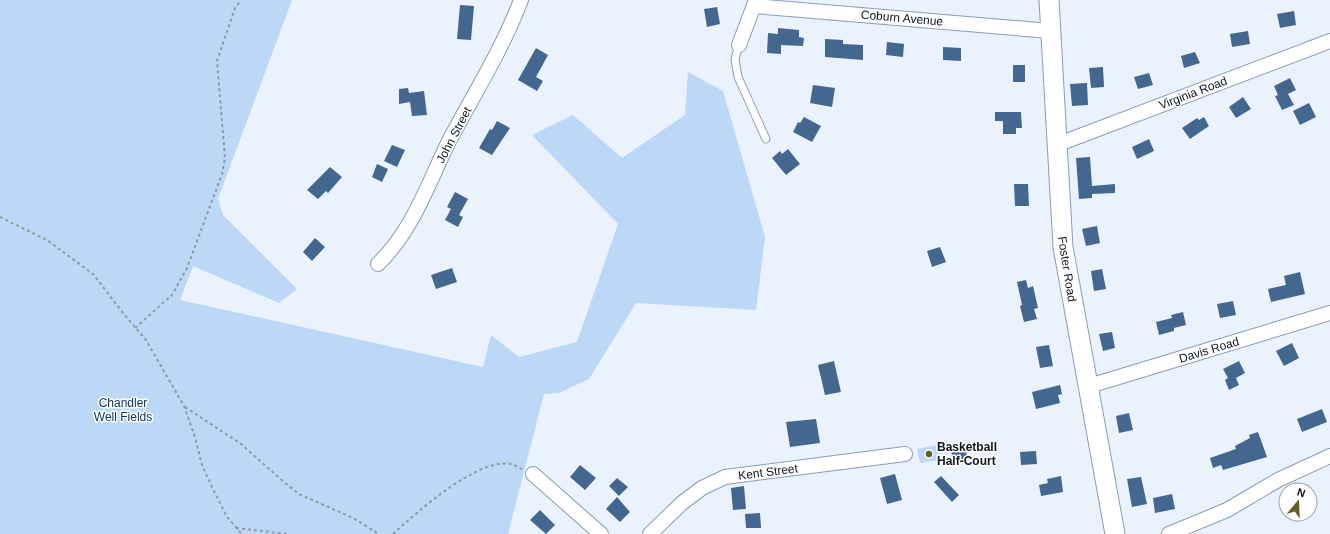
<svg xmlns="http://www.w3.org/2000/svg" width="1330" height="534" font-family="Arial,sans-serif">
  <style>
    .green { fill: #bdd7f7 }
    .building { fill: #446790 }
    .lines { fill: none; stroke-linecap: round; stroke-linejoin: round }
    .lane-casing { stroke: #889cb5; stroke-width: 9 }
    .street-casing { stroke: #889cb5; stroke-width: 16 }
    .secondary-casing { stroke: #889cb5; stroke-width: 21 }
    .path { stroke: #9199a3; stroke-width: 2; stroke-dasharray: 3 3; stroke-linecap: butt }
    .lane { stroke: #fff; stroke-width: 7 }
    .street { stroke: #fff; stroke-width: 14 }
    .secondary { stroke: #fff; stroke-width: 19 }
    .poi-dot { fill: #645e2a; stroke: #fefefe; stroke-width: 1.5 }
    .labels { text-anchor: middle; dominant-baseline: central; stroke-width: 3; stroke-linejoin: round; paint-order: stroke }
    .street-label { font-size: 12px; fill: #0e161f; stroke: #fefefe }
    .park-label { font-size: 12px; fill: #0e3660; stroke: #fefefe }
    .poi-label { font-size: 12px; font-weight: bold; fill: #0e161f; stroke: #fefefe; text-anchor: start }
  </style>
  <rect width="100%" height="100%" fill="#e9f2fd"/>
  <g class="green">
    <path d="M0,0h292l-74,199 5,16 74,74 -18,14 -86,-37 -13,34 303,67 8,-32 28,22 58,-15 41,-118 -86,-89 41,-20 49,43 63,-43 3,-43 35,19 42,146 -9,73 -120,-7 -47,76 -30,14 -15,1 -36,140h-508z"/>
    <path d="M938,445l2,15 -20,3 -3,-14z"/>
  </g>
  <g class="building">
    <path d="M460,5l14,1 -3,34 -14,-1z"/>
    <path d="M717,7l3,17 -13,3 -3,-18z"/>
    <path d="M1294,11l2,14 -16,3 -3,-14z"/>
    <path d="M778,28l21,2v7l5,1 -1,8 -22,-1v9l-14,-1 1,-20 10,1z"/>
    <path d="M1248,31l2,13 -18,3 -2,-13z"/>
    <path d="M825,39l18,1v4l20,1v15l-38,-3z"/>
    <path d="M887,42l17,2 -1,13 -17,-2z"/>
    <path d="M943,47l18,1v13l-18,-1z"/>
    <path d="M536,48l12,7 -12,22 7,4 -6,10 -19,-11z"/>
    <path d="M1195,52l5,11 -16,5 -3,-12z"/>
    <rect x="1013" y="65" width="12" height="17"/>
    <path d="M1103,67l1,20 -13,1 -2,-20z"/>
    <path d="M1149,73l4,12 -15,4 -4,-12z"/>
    <path d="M1290,78l6,12 -8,4 6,11 -12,5 -7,-14 3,-1 -4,-9z"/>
    <path d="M1087,83l1,22 -16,1 -2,-22z"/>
    <path d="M813,85l22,3 -3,19 -22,-4z"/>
    <path d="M408,88l1,5 15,-2 3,24 -15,1 -2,-14 -11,2v-15z"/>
    <path d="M1243,97l8,12 -15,9 -7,-11z"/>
    <path d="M1309,103l7,14 -16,8 -7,-14z"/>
    <path d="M995,112h26l1,16h-6v6h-13v-13h-8z"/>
    <path d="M804,117l17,9 -9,16 -19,-10 5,-10 2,1z"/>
    <path d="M1204,117l5,9 -19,13 -8,-11 15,-10 2,2z"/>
    <path d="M497,121l13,7 -18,27 -13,-7 11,-19 2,1z"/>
    <path d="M1149,139l5,12 -17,8 -5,-12z"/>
    <path d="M392,145l13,5 -8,17 -13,-6z"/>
    <path d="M788,149l12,15 -14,11 -14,-17 8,-7 2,3z"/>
    <path d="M1090,157l2,29 23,-2v9l-23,1v4l-13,1 -3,-41z"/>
    <path d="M377,164l11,5 -6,13 -10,-5z"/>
    <path d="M330,167l12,10 -14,16 -2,-2 -8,8 -11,-9z"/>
    <path d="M1014,184h14l1,22h-14z"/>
    <path d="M455,192l13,7 -9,16 4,2 -5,10 -13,-7 6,-11 -4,-2z"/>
    <path d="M1097,226l3,17 -14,3 -4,-17z"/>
    <path d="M315,238l10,9 -13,14 -9,-9z"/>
    <path d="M940,247l6,15 -14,5 -5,-16z"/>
    <path d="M452,268l5,14 -21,7 -5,-14z"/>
    <path d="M1102,269l4,20 -12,2 -3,-20z"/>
    <path d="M1300,272l5,22 -34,8 -3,-13 18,-4 -2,-9z"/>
    <path d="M1026,280l2,8 5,-2 5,22 -4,1 3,10 -13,3 -4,-16 2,-1 -5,-23z"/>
    <path d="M1233,301l3,14 -16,3 -3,-14z"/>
    <path d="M1183,312l3,13 -12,3v3l-15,4 -3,-13 16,-4 -1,-3z"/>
    <path d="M1112,332l3,16 -12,3 -4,-17z"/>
    <path d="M1292,343l7,15 -15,8 -8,-15z"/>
    <path d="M1049,345l4,21 -13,2 -4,-21z"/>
    <path d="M834,361l7,31 -16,3 -7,-30z"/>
    <path d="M1239,361l6,12 -9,5 3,7 -10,5 -4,-10 3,-2 -5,-9z"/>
    <path d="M1060,385l2,9 -4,1 2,8 -24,6 -4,-17z"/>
    <path d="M1322,409l5,13 -25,10 -5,-13z"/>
    <path d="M1129,413l4,17 -14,3 -3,-17z"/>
    <path d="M816,419l4,24 -30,4 -4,-25z"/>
    <path d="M1258,432l9,25 -44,13 -2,-5 -8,3 -3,-10 26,-9 -1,-3 15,-8 -1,-3z"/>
    <path d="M966,447l1,15 -14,2 -2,-15z"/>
    <path d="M1036,451l1,13 -16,1 -1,-13z"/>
    <path d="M580,465l16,13 -11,12 -15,-13z"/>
    <path d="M895,474l7,26 -15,4 -7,-26z"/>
    <path d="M941,476l18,19 -7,7 -18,-20z"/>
    <path d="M1061,476l2,16 -22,4 -2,-11 9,-2 -1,-4z"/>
    <path d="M1141,477l6,27 -15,3 -5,-28z"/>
    <path d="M617,478l11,9 -9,9 -10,-10z"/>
    <path d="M744,486l2,23 -13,1 -2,-22z"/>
    <path d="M1172,494l3,15 -20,4 -2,-15z"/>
    <path d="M617,497l13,15 -10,10 -14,-13z"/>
    <path d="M540,510l15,15 -9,9 -16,-14z"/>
    <path d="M760,513l1,15h-15l-1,-14z"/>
  </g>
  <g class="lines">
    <g class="lane-casing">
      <path id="lane" d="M739,45l-4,14 3,18 28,62"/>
    </g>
    <g class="street-casing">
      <g id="street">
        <path d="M754,6l296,25"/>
        <path d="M739,45l17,-45"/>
        <path d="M1056,145l274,-104"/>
        <path d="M378,264c35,-34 50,-80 71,-123 25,-47 53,-91 72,-141"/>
        <path d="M1089,386l241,-73"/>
        <path d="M533,474l68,60"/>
        <path d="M650,534l32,-31 20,-15 23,-11 180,-23"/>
        <path d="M1169,534l58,-24 51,-30 52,-24"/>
      </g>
    </g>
    <g class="secondary-casing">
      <path id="secondary" d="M1049,0l14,247 52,287"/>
    </g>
    <g class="path">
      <path d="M0,217l47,23 46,34 30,39 23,27 38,66 10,28 8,31 10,22 15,30 15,17"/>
      <path d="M135,328l37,-33 15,-27 35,-94 3,-16 -8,-97 18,-53 6,-8"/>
      <path d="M185,407l56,37 44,39 14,11 54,24 26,16"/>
      <path d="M236,528l52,6"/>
      <path d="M393,534c23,-21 85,-77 118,-70 4,1 8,4 11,5"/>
    </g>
    <use href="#lane" class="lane"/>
    <use href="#street" class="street"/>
    <use href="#secondary" class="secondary"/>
  </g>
  <circle class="poi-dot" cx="929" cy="454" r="4"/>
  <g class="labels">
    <g class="street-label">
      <text transform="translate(902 18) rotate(5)">Coburn Avenue</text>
      <text transform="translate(1193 93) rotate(-21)">Virginia Road</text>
      <text transform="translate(454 135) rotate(-62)">John Street</text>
      <text transform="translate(1067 269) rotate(81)">Foster Road</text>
      <text transform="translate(1209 350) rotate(-17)">Davis Road</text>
      <text transform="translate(768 472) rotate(-7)">Kent Street</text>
    </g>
    <g class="park-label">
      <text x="123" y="403">Chandler<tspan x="123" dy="14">Well Fields</tspan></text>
    </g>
    <g class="poi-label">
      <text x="937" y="447">Basketball<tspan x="937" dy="14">Half-Court</tspan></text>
    </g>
  </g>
  <g transform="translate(1298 502) rotate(19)"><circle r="19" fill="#fefefe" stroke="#9ea1a5"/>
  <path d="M0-3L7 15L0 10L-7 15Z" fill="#645e2a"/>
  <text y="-6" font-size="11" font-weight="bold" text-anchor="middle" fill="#0e161f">N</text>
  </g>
</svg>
